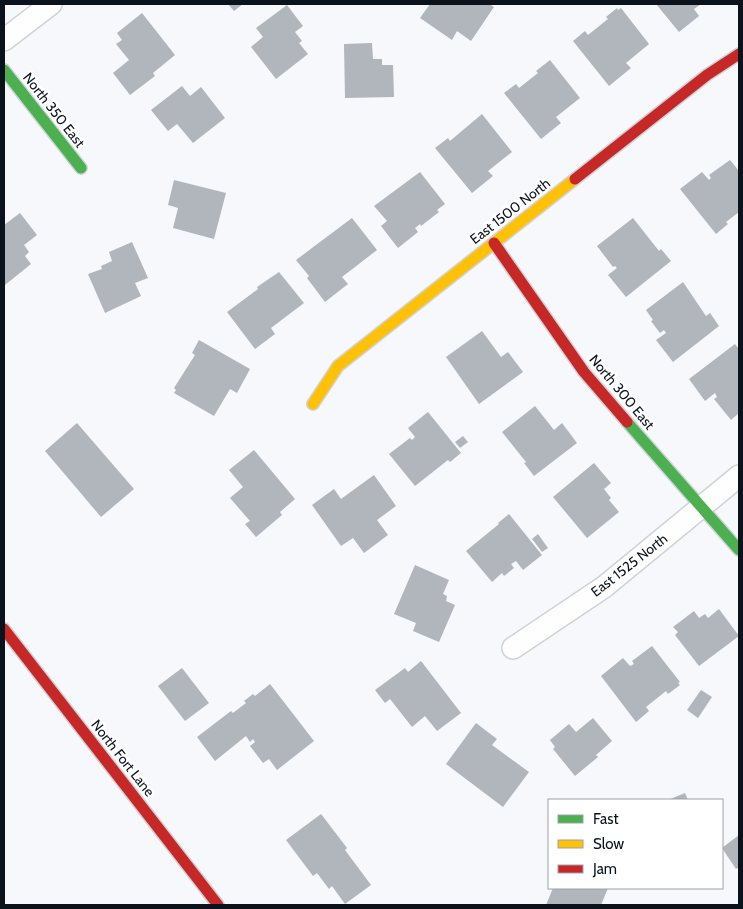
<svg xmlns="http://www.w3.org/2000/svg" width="743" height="909" font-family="Cabin,sans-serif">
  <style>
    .building { fill: #b1b5bc }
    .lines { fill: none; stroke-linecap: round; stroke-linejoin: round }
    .street-casing { stroke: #ced3d9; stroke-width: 24 }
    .fast-casing { stroke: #ced3d9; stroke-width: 14 }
    .slow-casing { stroke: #ced3d9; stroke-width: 14 }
    .jam-casing { stroke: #ced3d9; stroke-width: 14 }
    .street { stroke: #fefefe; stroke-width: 21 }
    .fast { stroke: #4caf50; stroke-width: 11 }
    .slow { stroke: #ffc107; stroke-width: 11 }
    .jam { stroke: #c62828; stroke-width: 11 }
    .labels { text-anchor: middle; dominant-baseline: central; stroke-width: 5; stroke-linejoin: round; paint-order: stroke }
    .street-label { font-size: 14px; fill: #0a131c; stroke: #fff }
  </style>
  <rect width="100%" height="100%" fill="#f6f8fb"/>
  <g class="building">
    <path d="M228,4h15l-9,7z"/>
    <path d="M430,4h59l5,3 -23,34 -14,-10 -5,9 -32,-22z"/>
    <path d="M656,4h45l-7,5 5,7 -20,16z"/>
    <path d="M287,5l16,21 -8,6 7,9 -3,2 9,11 -32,25 -25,-32 12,-10 -7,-9z"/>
    <path d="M617,8l1,2 3,-2 28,36 -23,19 5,5 -22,18 -36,-45 12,-10 3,4 20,-16 -2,-2z"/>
    <path d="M142,13l33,42 -22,18 2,3 -25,19 -17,-22 16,-13 -13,-16 6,-4 -5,-7z"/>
    <path d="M372,43l1,16h9v6h11l1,32 -49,1 -1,-54z"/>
    <path d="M550,60l30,38 -24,19 5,6 -20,16 -37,-46 12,-9 3,4 19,-15 -2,-2z"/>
    <path d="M182,86l8,10 11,-9 24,31 -32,25 -16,-19 -9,7 -17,-21z"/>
    <path d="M482,114l30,38 -24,19 5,5 -21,17 -37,-45 13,-10 2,3z"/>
    <path d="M730,160l9,11v41l-13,10 2,2 -12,10 -36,-45 22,-17 7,8 2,-2 -2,-3z"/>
    <path d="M420,172l25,32 -8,6 2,2 -18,14 -1,-2 -5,4 3,4 -20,16 -17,-22 6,-5 -13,-15z"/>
    <path d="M174,180l52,13 -12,46 -41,-11 5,-20 -10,-3z"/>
    <path d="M20,213l17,22 -13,10 5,7 -4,4 6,8 -26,21 -1,-60z"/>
    <path d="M352,218l25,32 -35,27 6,7 -23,18 -18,-24 2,-2 -13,-16z"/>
    <path d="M633,218l26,33 2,-2 10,12 -45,36 -18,-22 9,-7 -2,-2 -2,1 -16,-21z"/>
    <path d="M132,242l16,36 -13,5 6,13 -36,17 -17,-39 14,-5 -1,-3 11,-5 -3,-9z"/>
    <path d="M279,272l25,31 -33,25 4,6 -20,15 -28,-37 31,-23 -1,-2z"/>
    <path d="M683,282l23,34 4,-3 9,13 -46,36 -17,-22 10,-7 -2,-3 -4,3 -9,-12 2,-1 -7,-10z"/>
    <path d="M482,331l19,26 7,-5 15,20 -44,32 -33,-47z"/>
    <path d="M199,340l51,29 -13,24 -7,-4 -16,27 -40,-23 2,-3 -2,-2 21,-33 -3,-2z"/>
    <path d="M735,344l4,5v64l-8,7 -17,-21 3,-2 -2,-4 -10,8 -16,-22z"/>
    <path d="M535,406l19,24 8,-7 15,20 -43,33 -10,-13 2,-1 -24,-30z"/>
    <path d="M428,412l33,41 -11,9 -2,-2 -33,26 -26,-32 21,-16 2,2 3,-3 -7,-9z"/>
    <path d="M77,423l57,66 -33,28 -56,-66z"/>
    <path d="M463,436l5,6 -8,6 -5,-6z"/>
    <path d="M254,450l41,49 -15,13 2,3 -26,22 -11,-13 5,-3 -20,-23 13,-11 -14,-17z"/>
    <path d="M594,463l17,20 -7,6 7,9 -2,2 10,12 -32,26 -34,-41z"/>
    <path d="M374,475l22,31 -19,14 11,15 -24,18 -11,-15 -12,8 -29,-41 22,-16 7,10z"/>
    <path d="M509,514l33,41 -19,15 -7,-9 -5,3 3,4 -10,8 -2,-3 -10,9 -26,-31 33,-27 -1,-1z"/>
    <path d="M538,534l10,14 -6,4 -10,-13z"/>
    <path d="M415,565l34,15 -6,14 4,2 -1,5 9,4 -16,37 -26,-11 3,-8 -22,-9z"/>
    <path d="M719,609l20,27 -40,30 -24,-31 3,-3 -5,-5 21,-16 5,7 6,-4 3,4z"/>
    <path d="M652,646l28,36 -2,1 2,2 -12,9 -2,-3 -20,16 3,4 -13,11 -35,-46 22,-18 7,8 4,-2 -2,-3z"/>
    <path d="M421,661l40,52 -24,18 -12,-15 -13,11 -22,-28 -5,4 -10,-13 30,-22 3,4z"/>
    <path d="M182,668l27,35 -24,18 -27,-35z"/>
    <path d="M270,684l44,57 -37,29 -8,-11 -6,4 -13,-17 5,-4 -2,-3 -3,3 -4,-6 -31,25 -18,-24 34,-26 2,2 13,-10 -2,-2 9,-7 2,2z"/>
    <path d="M701,690l11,7 -14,21 -11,-8z"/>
    <path d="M593,718l19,23 -16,14 2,2 -23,19 -22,-27 2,-2 -5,-7 19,-16 7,8z"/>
    <path d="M476,723l21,16 -5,6 37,27 -26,35 -57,-43z"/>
    <path d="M685,793l3,7h-20z"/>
    <path d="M321,814l26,34 -2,2 26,35 -26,19 -13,-18 -3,3 -12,-16 -4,3 -27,-36z"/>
    <path d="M739,835v32l-3,2 -14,-21z"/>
    <path d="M553,888h55l-7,17h-55z"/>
  </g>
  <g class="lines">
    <g class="street-casing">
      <g id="street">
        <path d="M4,40l47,-36"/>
        <path d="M513,648l91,-61 135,-111"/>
      </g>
    </g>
    <g class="fast-casing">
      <g id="fast">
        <path d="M4,70l77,98"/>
        <path d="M627,422l112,128"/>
      </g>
    </g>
    <g class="slow-casing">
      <path id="slow" d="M313,404l25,-38 237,-187"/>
    </g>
    <g class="jam-casing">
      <g id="jam">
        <path d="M575,179l132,-104 32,-21"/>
        <path d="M494,243l90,129 43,50"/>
        <path d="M4,629l214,276"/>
      </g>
    </g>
    <use href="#street" class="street"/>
    <use href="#fast" class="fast"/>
    <use href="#slow" class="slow"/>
    <use href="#jam" class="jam"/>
  </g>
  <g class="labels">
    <g class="street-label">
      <text transform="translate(54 110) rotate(52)">North 350 East</text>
      <text transform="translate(510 211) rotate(-38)">East 1500 North</text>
      <text transform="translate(622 392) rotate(50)">North 300 East</text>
      <text transform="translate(629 565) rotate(-38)">East 1525 North</text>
      <text transform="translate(123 758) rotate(52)">North Fort Lane</text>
    </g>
  </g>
  <rect width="743" height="909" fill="none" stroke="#0a131c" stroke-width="10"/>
  <rect x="548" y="799" width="175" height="90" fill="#ffffff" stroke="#9da1a4"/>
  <rect x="558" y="815" width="25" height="8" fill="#4caf50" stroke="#9da1a4"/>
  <text x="593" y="824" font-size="15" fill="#0a131c">Fast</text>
  <rect x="558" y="840" width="25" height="8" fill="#ffc107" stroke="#9da1a4"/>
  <text x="593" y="849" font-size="15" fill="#0a131c">Slow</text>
  <rect x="558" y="865" width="25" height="8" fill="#c62828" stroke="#9da1a4"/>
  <text x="593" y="874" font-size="15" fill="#0a131c">Jam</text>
</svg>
